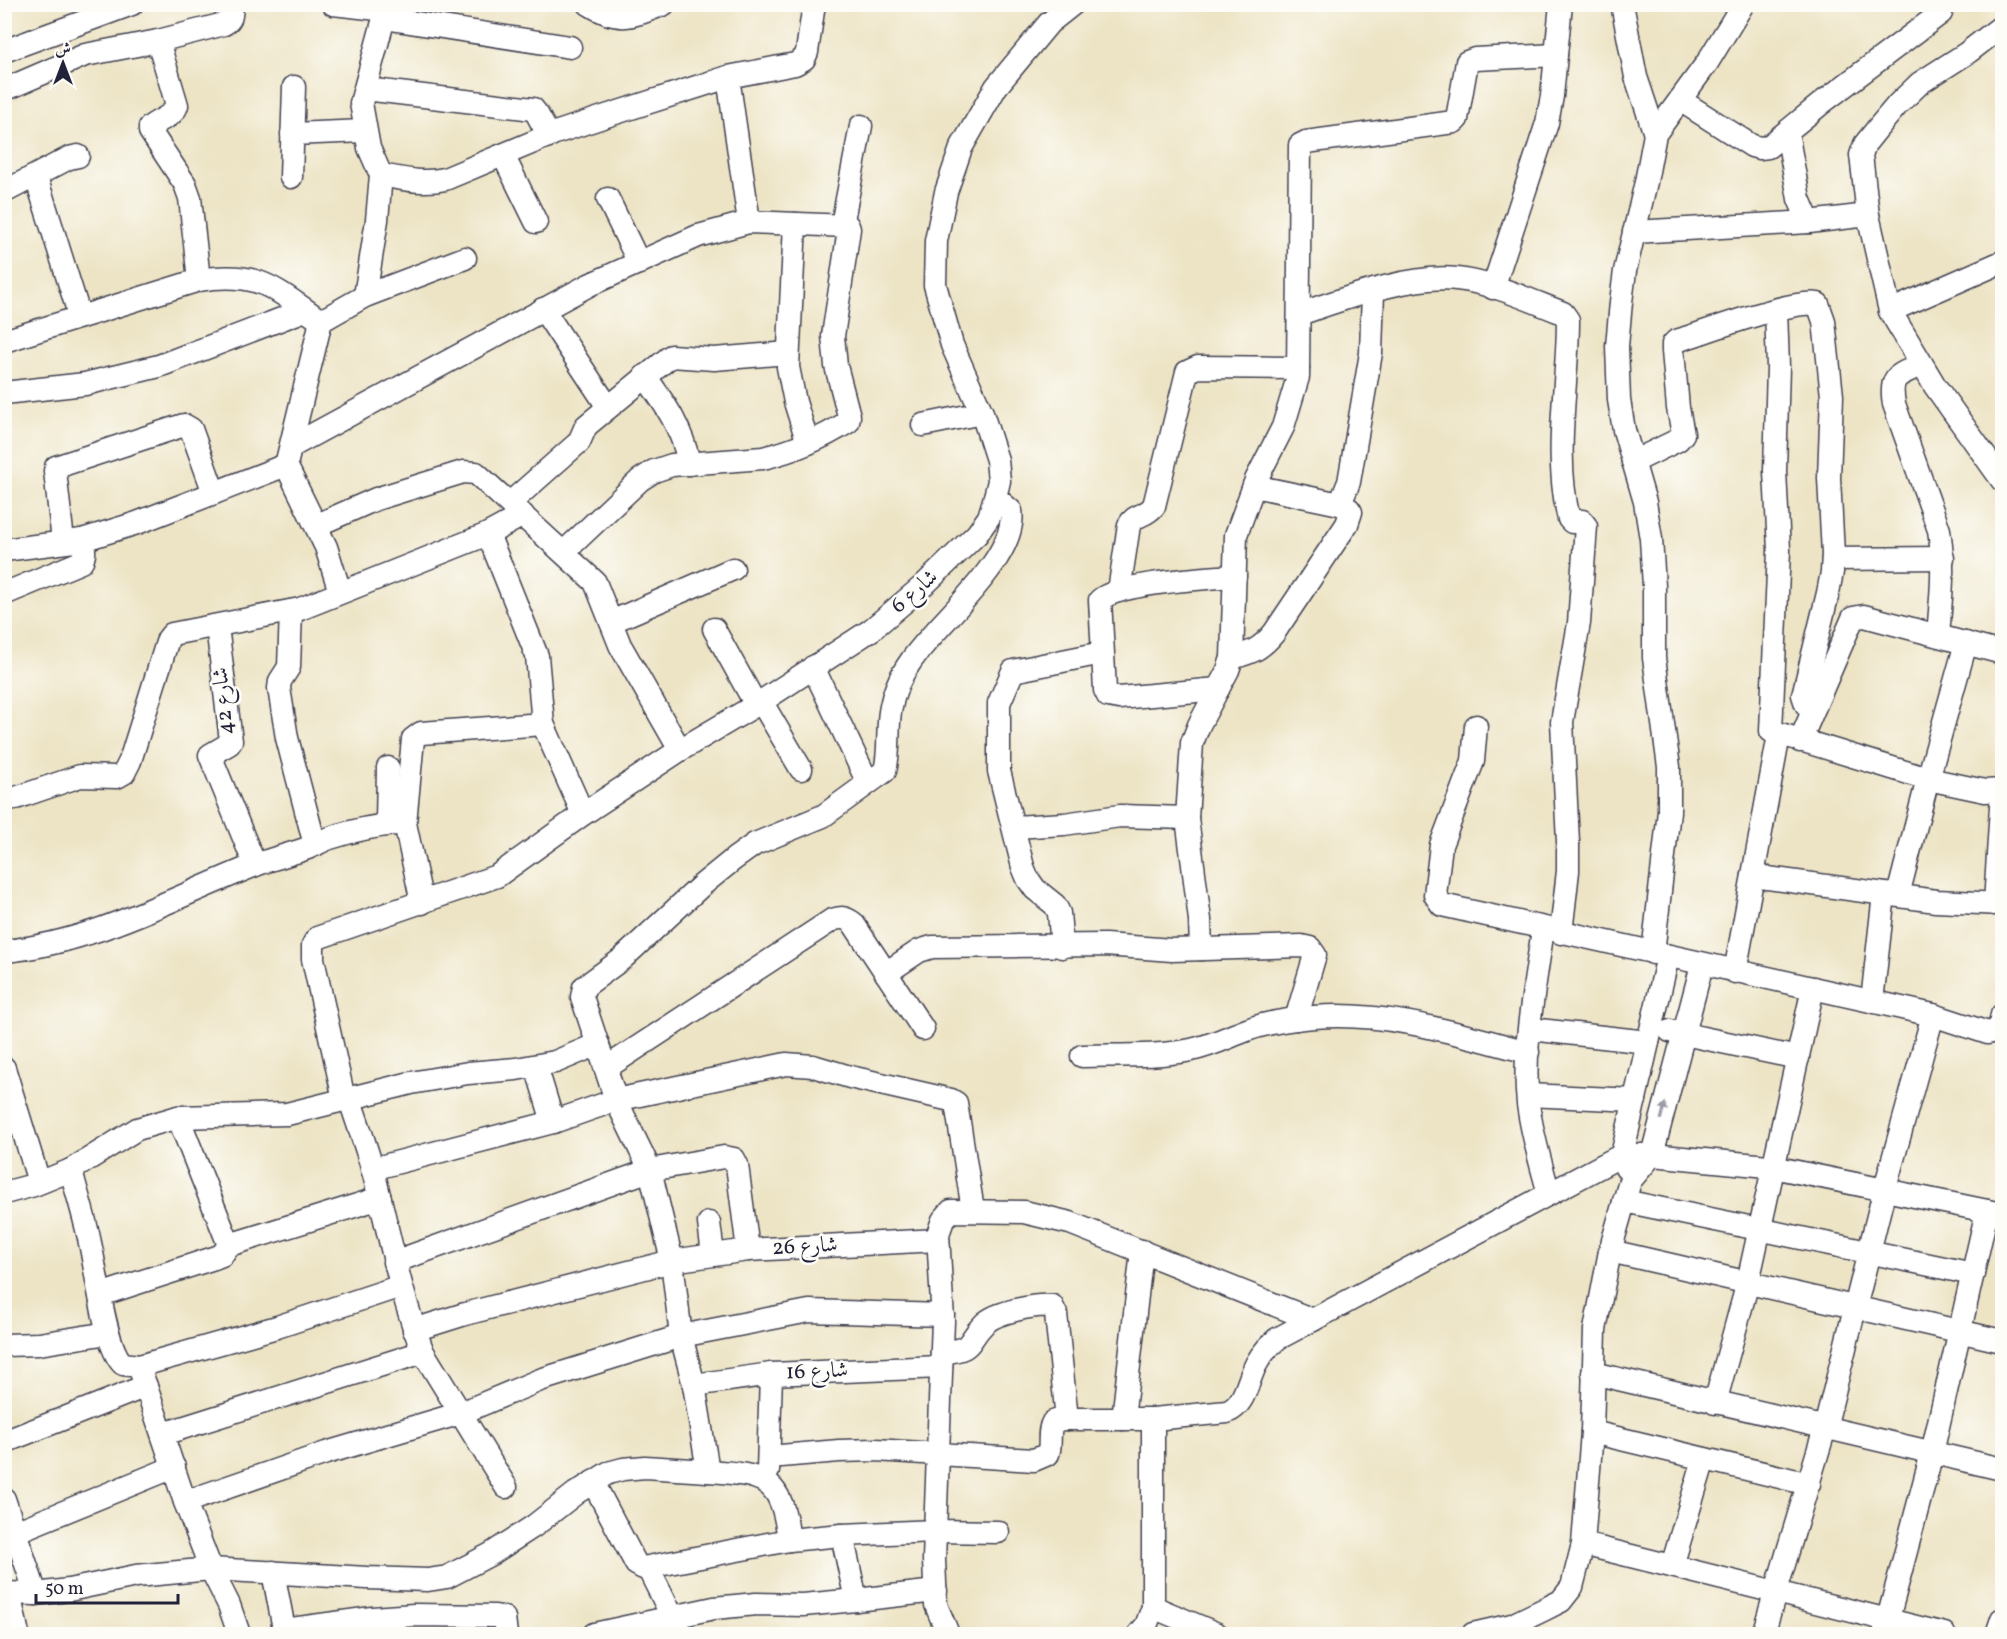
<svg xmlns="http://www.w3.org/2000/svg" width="2007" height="1639" font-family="Vollkorn,Amiri,serif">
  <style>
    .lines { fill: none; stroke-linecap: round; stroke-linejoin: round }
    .minor-casing { stroke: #403f50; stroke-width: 25 }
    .minor { stroke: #fff; stroke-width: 22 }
    .oneway { fill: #9c9ca7 }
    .labels { text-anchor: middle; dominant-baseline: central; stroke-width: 5; stroke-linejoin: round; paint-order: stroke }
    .street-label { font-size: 22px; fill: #22223b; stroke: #fdfcf7 }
  </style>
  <rect width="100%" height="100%" fill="#fdfcf7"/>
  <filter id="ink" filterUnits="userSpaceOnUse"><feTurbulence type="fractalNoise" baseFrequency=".0167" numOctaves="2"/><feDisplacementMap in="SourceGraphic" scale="12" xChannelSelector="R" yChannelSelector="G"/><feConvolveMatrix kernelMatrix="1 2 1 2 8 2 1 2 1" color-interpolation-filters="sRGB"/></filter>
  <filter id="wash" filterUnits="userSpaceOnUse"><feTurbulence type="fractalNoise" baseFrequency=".008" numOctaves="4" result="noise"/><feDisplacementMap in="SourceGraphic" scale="24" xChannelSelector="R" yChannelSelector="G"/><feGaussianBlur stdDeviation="1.35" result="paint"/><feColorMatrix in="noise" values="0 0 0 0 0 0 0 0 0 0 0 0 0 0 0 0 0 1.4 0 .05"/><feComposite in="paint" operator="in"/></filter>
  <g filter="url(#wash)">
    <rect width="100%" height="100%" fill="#ede4c5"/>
  </g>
  <g filter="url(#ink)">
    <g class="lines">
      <g class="minor-casing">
        <g id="minor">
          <path d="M333,4l54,6"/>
          <path d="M589,4c31,20 44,12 75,0"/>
          <path d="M1622,4l14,73 19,57"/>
          <path d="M384,18l186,29"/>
          <path d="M2002,26l-35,27 -47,30 -22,21 -21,25 -12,15 -4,11 7,60 22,96 45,75 67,94"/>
          <path d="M158,41l19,64c-3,12 -18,14 -27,22v4l35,53 5,14 9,82"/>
          <path d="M4,51l128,-47"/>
          <path d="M728,77l21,145"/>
          <path d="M365,89l168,20 4,5 12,22"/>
          <path d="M4,90l81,-35 73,-14 66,-17c9,-5 7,-10 8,-20"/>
          <path d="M1680,100l72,46 8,2 8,-1 55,-45 118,-89"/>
          <path d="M1787,132l12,67 10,23"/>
          <path d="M292,134l73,-3"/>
          <path d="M503,155l33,67"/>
          <path d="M381,175c22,4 42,9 64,4l110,-46 51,-17 122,-39 67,-13 9,-5 3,-7 7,-48"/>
          <path d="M36,177l44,140"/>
          <path d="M291,177l3,-90"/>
          <path d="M4,192l65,-34 9,-2"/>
          <path d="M608,199l31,64"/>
          <path d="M795,224l-7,143 7,35 13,41"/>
          <path d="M842,225l19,-99"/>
          <path d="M1634,232l175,-10 59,-7"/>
          <path d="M1493,288l54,-165 5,-27 9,-92"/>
          <path d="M365,296l12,-76 4,-45 -12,-27 -8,-45 23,-85 5,-14"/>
          <path d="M543,309l65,98"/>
          <path d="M1776,310l2,57 -3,104 4,79 -8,181 157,48 57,12 17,-1"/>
          <path d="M1890,311l112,-49"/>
          <path d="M1299,314c45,-15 111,-40 158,-35 36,4 72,21 106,34l5,7c0,66 -15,133 1,199l3,3 10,-1 4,5 -7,97 -17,99 6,120v29l-7,62"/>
          <path d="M321,321l-35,144 40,82 14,45"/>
          <path d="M4,341l195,-61c60,-10 76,9 122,41l44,-25 100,-38"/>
          <path d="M1922,365c-24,10 -33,10 -28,39l45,126c6,36 2,69 -1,105"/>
          <path d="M645,376c20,28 38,53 44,88"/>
          <path d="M4,393l81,-9 74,-18 146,-56"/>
          <path d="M923,425l59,-12"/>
          <path d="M292,446l297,-161 109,-49 51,-14 99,4 1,3 -16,107 3,30 13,50 -1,6c-25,16 -56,29 -85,36l-91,7 -18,6 -14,9 -76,72"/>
          <path d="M1633,462l45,-22 5,-6 -5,-26 -5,-57v-7l3,-3c30,-9 116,-42 142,-37l6,17 8,75 -3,82 4,76 -1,18 -4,21 -25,102 3,9 8,3"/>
          <path d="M1254,486l86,18 9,-22 22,-129 2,-62"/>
          <path d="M510,503l69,-61 7,-16 85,-70 43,3 74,-6"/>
          <path d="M317,525l59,-26 87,-27 13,1 119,109 25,63 60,105"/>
          <path d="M488,534l49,122 6,68 40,90"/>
          <path d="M63,541l-8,-70 1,-4 128,-42 7,4 23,64"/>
          <path d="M4,550l78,-10 55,-17 149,-58"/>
          <path d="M1833,559l110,-1"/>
          <path d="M1119,591l10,-66c6,-11 16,-8 25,-19l33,-134 11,-5 100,1"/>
          <path d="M4,594l77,-32c5,-7 3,-14 1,-22"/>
          <path d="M291,611l-2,56 -9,14 -1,7 8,50 28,107"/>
          <path d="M611,622l122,-53"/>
          <path d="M217,626l14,115 -2,3 -19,11 45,110"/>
          <path d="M714,629l42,76"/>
          <path d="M1232,658c20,-6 28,-8 42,-25l73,-109 4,-12 -2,-3 -9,-5"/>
          <path d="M813,667l55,116"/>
          <path d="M1218,689l-99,9 -11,-2 -3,-6 -5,-90c19,-17 106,-22 135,-24"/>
          <path d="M761,701l40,68"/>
          <path d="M1476,726l-3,35 -32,84 -6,50 7,10 491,110 55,18 11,-4 3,-14"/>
          <path d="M1800,741l53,-123 11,-2 138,37"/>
          <path d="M4,800l12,-2 64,-22 37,1 7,-4 6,-12 38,-122 4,-5 128,-25 188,-75 35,-19"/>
          <path d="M387,824l1,-56"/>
          <path d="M1015,827l49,-3 56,-8 67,2"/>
          <path d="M1753,876l183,25 66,3"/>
          <path d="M1898,895l30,-116 38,-136"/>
          <path d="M422,903l-17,-80 8,-84 8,-6 122,-9"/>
          <path d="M1995,904l7,-114"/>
          <path d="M1543,929c-8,57 -21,118 -15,175 4,31 13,60 21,90"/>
          <path d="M1062,947l-3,-34 -4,-8 -20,-16 -7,-10 -5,-12 -24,-96v-68l14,-32 89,-18"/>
          <path d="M1201,949l-1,-29 -13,-102 5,-75 7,-18 29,-55 4,-12 4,-123 20,-55 27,-53 15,-50 2,-232 6,-3 148,-20 3,-3 10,-57 8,-3 81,-4"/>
          <path d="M4,951c89,-8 168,-53 249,-85 17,-7 35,-11 52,-17 8,-3 16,-8 25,-11 24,-8 50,-13 75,-15"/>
          <path d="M1653,953l16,-142v-44l-15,-109v-72l-3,-47 -6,-37 -21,-72 -5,-30 -2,-54 4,-44 4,-31 21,-89 9,-48 52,-71 36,-59"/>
          <path d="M1735,972l44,-237"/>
          <path d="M886,973l33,-22 13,-4 173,-2 67,5 129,-4 9,2 5,7 -19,64"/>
          <path d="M1872,1001l12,-107"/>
          <path d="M1530,1029l118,13"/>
          <path d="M1670,1031l128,27"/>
          <path d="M1082,1056c36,-1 74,1 109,-6 20,-4 37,-13 56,-20 21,-8 44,-11 67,-13 73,-6 144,17 214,35"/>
          <path d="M536,1066l17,56"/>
          <path d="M4,1068l35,114"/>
          <path d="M606,1068l226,-148c9,-3 13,-3 21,3l70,106"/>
          <path d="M1528,1095l107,5"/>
          <path d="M349,1097c8,25 17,49 24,74 16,61 27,123 50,181l83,135"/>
          <path d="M344,1099l-31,-140v-14l4,-7 180,-62 86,-62 97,-64 76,-45 115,-75 52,-44 54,-52 12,-17 6,-20 4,-16 -2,-21 -15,-47 -30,-68 -17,-60 1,-44 10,-49 15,-44 35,-61 53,-64 24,-19"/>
          <path d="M178,1117l109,-3 124,-31 57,-10 48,-4 39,-7 43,-18"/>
          <path d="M1626,1168l-4,-13 46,-199"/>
          <path d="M372,1169l181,-47 63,-22 170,-36 27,2 37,11 101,23 5,3 17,107"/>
          <path d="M71,1170c6,24 14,48 19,73 6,25 15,106 33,121l16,2 46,136 26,67 18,36 10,29"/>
          <path d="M4,1193l30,-8 37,-15 66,-41 41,-12 51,128 151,-47"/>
          <path d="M1624,1201l349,73"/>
          <path d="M709,1223l4,31"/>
          <path d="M1610,1251l392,90"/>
          <path d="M394,1262l256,-92 74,-13 10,2 3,6 11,85"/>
          <path d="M100,1295l114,-37 8,-3 7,-10"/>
          <path d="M414,1330l51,-16 207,-53 76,-11 190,-10"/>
          <path d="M4,1345l35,-1 69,-11"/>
          <path d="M942,1353c36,-5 22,-10 43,-30 12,-11 51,-19 67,-17l4,8 11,105"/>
          <path d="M139,1366l138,-39 124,-41"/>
          <path d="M1593,1373l409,96"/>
          <path d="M694,1385l77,-11 170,-7"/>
          <path d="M1715,1403l33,-121 65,-294"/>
          <path d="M1123,1419l19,-168"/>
          <path d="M1592,1432l217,52"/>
          <path d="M163,1434l260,-82"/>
          <path d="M4,1442l142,-56"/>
          <path d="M769,1457l70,-6 37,-1 158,10 14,-6c4,-10 -1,-22 5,-32l9,-3h91l74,-7c20,-8 20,-34 31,-51 5,-9 11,-15 19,-22l345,-184h30l116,11 234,48"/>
          <path d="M708,1471c59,4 73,7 81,69"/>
          <path d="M768,1471l3,-97"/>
          <path d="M593,1482l43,82 7,4 146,-28 53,-5 93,-4 63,1"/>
          <path d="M4,1499l32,95"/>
          <path d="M185,1502l141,-49 135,-40 79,-33 141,-44 128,-25 134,4"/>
          <path d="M15,1532l159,-65"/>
          <path d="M842,1535l14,65 80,-9"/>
          <path d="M1583,1544l361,90"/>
          <path d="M1672,1566l32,-107"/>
          <path d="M648,1568l33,66"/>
          <path d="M273,1572l12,62"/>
          <path d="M4,1593l32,1 33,-4 67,-14 75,-7 156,9 61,2 19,-3 44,-23 43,-28 42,-33 32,-20 15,-4 22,-2 63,4 -14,-86 -13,-49 -9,-75 -22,-91 -34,-70 -34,-103 2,-10 38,-28 80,-74 32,-26 21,-15 68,-28 62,-45c5,-19 2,-40 5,-59 3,-19 10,-36 21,-51 25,-37 108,-104 100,-150l-16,-14"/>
          <path d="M9,1593l9,41"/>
          <path d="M1153,1607l64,27"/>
          <path d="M284,1630l88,-12 42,-3 81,1 9,2 2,16"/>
          <path d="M594,1634l120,-26 42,-4 47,1 53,-5"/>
          <path d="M948,1634l-12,-29 -2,-45 9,-239 -5,-87 5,-14 8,-9 73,1 46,11 243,97"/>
          <path d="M1139,1634l7,-8 7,-19v-188"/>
          <path d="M1473,1634l39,-9 31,-15 18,-9 11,-14 11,-43 9,-112 3,-102 15,-79 20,-70 22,-26 50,-190"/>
          <path d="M1763,1634l62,-206 60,-240 48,-173"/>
          <path d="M1884,1634l48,-181 55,-242"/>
          <path d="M1997,1634l5,-15"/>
        </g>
      </g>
      <use href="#minor" class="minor"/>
    </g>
    <defs><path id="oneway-solid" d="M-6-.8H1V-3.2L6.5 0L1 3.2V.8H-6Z" transform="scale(1.5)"/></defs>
    <use class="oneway" href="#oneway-solid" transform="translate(1663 1111) rotate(-75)"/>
  </g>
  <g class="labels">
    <g class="street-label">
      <text transform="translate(915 592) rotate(-41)">شارع 6</text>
      <text transform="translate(224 701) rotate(-95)">شارع 42</text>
      <text transform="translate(805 1247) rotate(-3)">شارع 26</text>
      <text transform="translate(817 1372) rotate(-2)">شارع 16</text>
    </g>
  </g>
  <rect width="2007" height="1639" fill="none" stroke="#fdfcf7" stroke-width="24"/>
  <g transform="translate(63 63)" stroke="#fdfcf7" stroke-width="4.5" paint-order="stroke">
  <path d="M0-4.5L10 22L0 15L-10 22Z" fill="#22223b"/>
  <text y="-9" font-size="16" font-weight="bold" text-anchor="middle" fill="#22223b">ش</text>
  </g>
  <path d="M36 1594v9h142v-9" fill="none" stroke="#22223b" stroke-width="3"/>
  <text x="45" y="1594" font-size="18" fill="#22223b" stroke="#fdfcf7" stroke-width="4.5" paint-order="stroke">50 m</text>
</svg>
